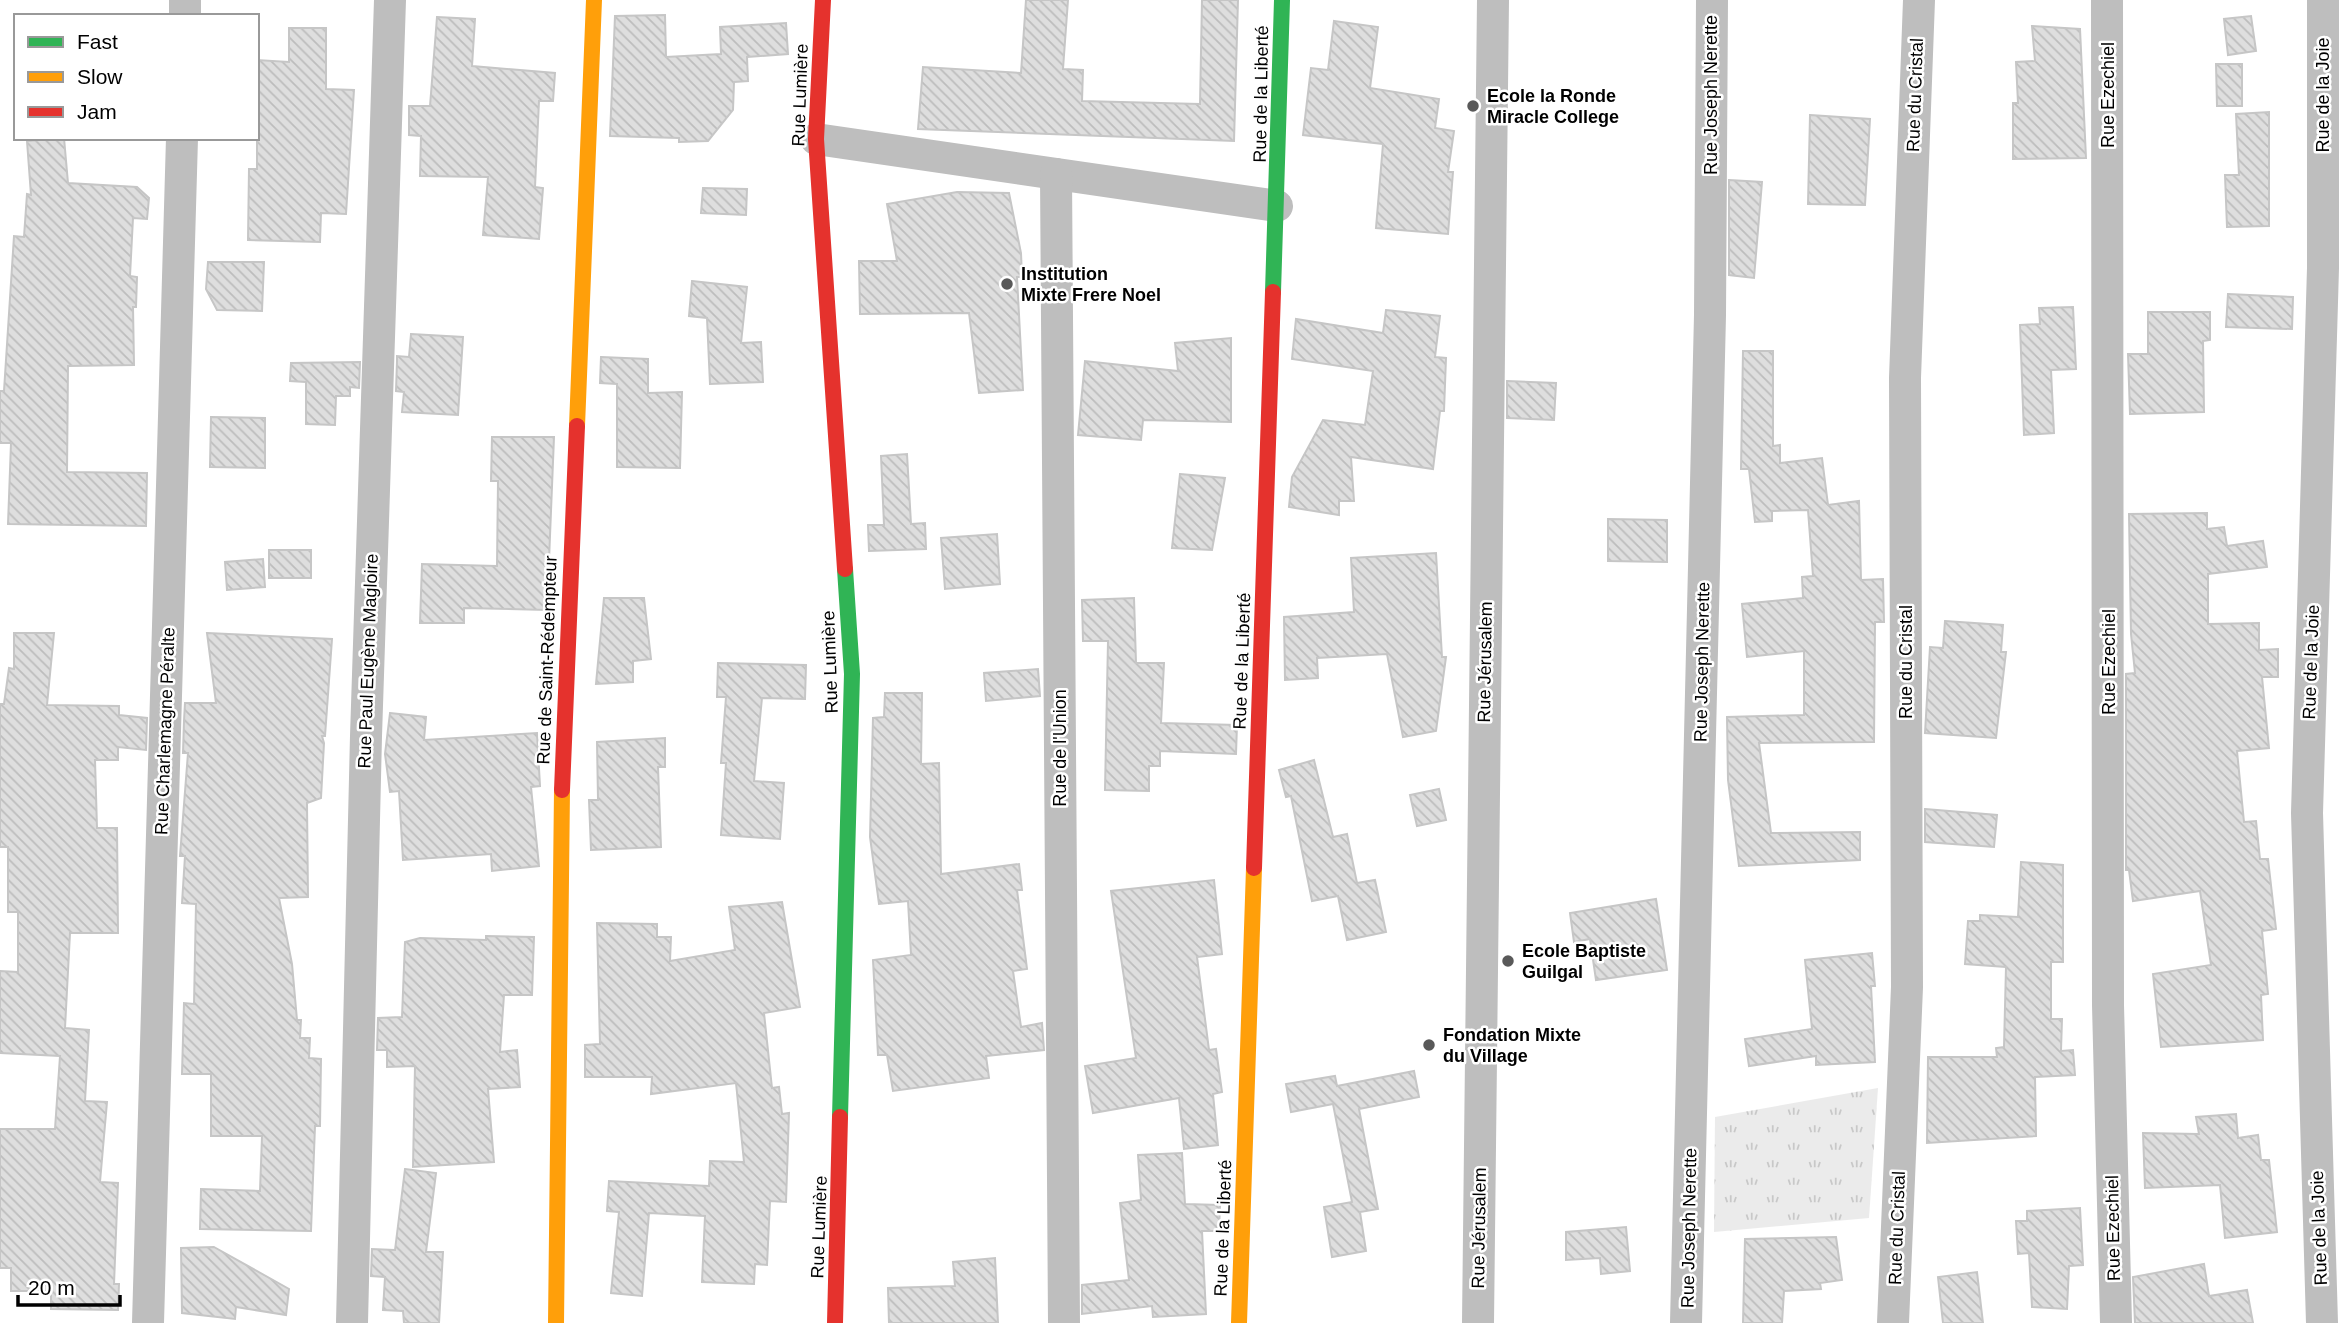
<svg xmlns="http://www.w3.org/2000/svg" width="2343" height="1323" font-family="Helvetica,sans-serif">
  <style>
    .grass { fill: url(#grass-tufts) }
    .building { fill: url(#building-back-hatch); stroke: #c6c6c6; stroke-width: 2 }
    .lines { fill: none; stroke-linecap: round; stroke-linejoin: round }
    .street { stroke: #bebebe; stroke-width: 32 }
    .fast { stroke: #30b455; stroke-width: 16 }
    .slow { stroke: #ff9f0a; stroke-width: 16 }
    .jam { stroke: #e5322d; stroke-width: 16 }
    .poi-dot { fill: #595959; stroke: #fff; stroke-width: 2.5 }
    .labels { text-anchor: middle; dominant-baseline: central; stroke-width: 5; stroke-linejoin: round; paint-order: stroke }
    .street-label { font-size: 18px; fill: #000; stroke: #fff }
    .poi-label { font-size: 18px; font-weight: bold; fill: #000; stroke: #fff; text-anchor: start }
  </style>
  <defs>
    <pattern id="grass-tufts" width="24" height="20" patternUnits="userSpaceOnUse" patternTransform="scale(1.75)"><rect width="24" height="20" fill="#ebebeb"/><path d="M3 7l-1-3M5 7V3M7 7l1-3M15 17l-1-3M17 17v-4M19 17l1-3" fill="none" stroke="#c8c8c8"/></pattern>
    <pattern id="building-back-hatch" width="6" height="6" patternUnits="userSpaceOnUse" patternTransform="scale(1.75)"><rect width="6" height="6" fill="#dedede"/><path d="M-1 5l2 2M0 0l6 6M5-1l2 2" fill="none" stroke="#bdbdbd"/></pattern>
  </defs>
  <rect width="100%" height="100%" fill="#fff"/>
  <path class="grass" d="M1878,1088l-9,130 -155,14 1,-115z"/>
  <g class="building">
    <path d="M1026,0h42l-5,69 20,1 -1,31 118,3 2,-104h36l-4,141 -316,-12 5,-62 98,6z"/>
    <path d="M665,15l1,42 55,-3 -1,-27 66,-4 2,31 -41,3 1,24 -14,1 -1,28 -25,31 -29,1v-4l-69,-2 5,-120z"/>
    <path d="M2251,16l5,35 -28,4 -4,-36z"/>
    <path d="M437,17l38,2 -3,47 83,7 -2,28h-14l-4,86 8,1 -4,51 -56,-4 5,-58 -68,-1 1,-40 -12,-1v-29h21z"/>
    <path d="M1334,21l44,6 -8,61 69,11 -4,29 19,3 -6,41h5l-5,62 -72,-6 7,-84 -80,-9 8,-67 17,2z"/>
    <path d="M2032,26l48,3 6,129 -73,1v-56h5l-2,-41 19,-1z"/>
    <path d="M289,28h37v61l28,1 -8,124 -25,-1 -1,29 -72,-2 1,-71h8v-109l32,2z"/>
    <path d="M2216,64h26v42h-25z"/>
    <path d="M2269,112v114l-42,1 -2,-52h14l-3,-61z"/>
    <path d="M1810,115l60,4 -5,86 -57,-1z"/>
    <path d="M64,138l4,45 69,4 12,11 -2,21 -14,-1 -3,58 7,1 -1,30h-3l1,58 -66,1 -1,106 80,1 -1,53 -138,-2 3,-81h-11v-52h4l10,-155 10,1 3,-43 4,1 -4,-54z"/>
    <path d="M1729,180l33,2 -8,96 -25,-3z"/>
    <path d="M703,188l44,1 -1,26 -45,-2z"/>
    <path d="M957,192l52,1 12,60 1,24h-5l6,113 -44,3 -10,-80 -109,1 -1,-53h38l-10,-57z"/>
    <path d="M208,262h56l-2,49 -45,-1 -11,-21z"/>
    <path d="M692,281l55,6 -6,56 20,-1 2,40 -53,2 -3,-66 -18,-2z"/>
    <path d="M2228,294l65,3 -1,32 -66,-2z"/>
    <path d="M2073,307l3,62 -25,1 3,63 -30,2 -4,-110 20,-1 -1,-16z"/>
    <path d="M1386,310l54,6 -5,41 11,1 -2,53h-4l-7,58 -82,-12 3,44h-15v14l-50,-8 3,-30 31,-57 42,5 8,-54 -81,-12 4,-40 87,14z"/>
    <path d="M2148,312h62v28l-7,1 1,71 -74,2 -2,-60h20z"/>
    <path d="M411,334l52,3 -5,78 -56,-3 2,-20 -8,-1 1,-30v-5l12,1z"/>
    <path d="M1231,338v84l-88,-2 -2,20 -63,-5 7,-74 93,10 -3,-28z"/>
    <path d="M1743,351h30v95l7,-1v18l42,-5 6,47 31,-4 2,79 22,-1 1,43h-9l-1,120 -115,1 12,90 89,-1v28l-121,6 -11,-86 -1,-63 77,-2v-64l-57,6 -5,-53 61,-6 -1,-21 11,-1 -5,-66 -36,1v10l-17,1 -6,-53h-8z"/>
    <path d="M601,357l47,2v34l34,-1 -2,76 -63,-1v-83l-17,-1z"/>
    <path d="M360,362l-1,26 -9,-1v9h-14l-1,29 -29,-1v-42l-16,-1 1,-18z"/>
    <path d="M1507,381l49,2 -2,37 -47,-2z"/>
    <path d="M211,417l54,1v50l-55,-1z"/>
    <path d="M492,437h62l-7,173 -83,-2v15h-44l2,-59 75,2 1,-85h-7z"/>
    <path d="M907,454l4,70 14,-1 1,26 -57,2 -1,-26h16l-3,-69z"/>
    <path d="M1180,474l45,4 -13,72 -40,-2z"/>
    <path d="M2207,513v16l17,-2 3,19 36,-5 4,26 -59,7v50l51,-1v27l19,-1v28h-16l7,71 -32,3 7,71 12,-1 4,38h8l8,70 -14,2 6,63 -7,1 2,45 -102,7 -8,-73 58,-9 -11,-74 -67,10 -4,-31h-3v-196l9,-1 -4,-39 -2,-120z"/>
    <path d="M1608,519l59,1v42l-59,-1z"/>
    <path d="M997,534l3,50 -55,5 -4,-51z"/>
    <rect x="269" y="550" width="42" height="28"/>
    <path d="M1436,553l6,104h4l-10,74 -33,6 -16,-83 -70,4 1,20 -33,2 -1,-63 70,-5 -3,-54z"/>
    <path d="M263,559l2,28 -38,3 -2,-28z"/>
    <path d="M604,598h40l7,61 -18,2v21l-37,2z"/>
    <path d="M1134,598l2,65h28l-3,60 76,2 -1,29 -76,-3v15h-11v25l-44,-1 3,-149h-25l-1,-41z"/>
    <path d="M1945,621l58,4 -2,27h5l-10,86 -71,-5 5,-86 13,1z"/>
    <path d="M14,633h40l-7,72 72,1v9l28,3 -1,32 -28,-3v13h-23l2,68h20l1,105h-48l-5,95 24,2 -4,71 22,1 -7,80 18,1 -4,101h5l-1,26 -67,-1v-18h-40v-23h-11v-139h55l5,-73 -60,-3v-82l18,1v-60h-10v-65h-8v-143h4l5,-36 5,1z"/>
    <path d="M207,633l125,6 -7,97h-3l2,7 -3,55 -14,5 1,94 -29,1 13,66 5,56h4l-1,18h10l-1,20 12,1 -1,67h-5l-4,105 -111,-2 1,-40 59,2 2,-55h-51v-62h-29l2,-71 10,1 2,-100 -14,-1 3,-47h-5l8,-103h-5l1,-32 1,-18h31z"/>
    <path d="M718,663l88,2 -1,34 -43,-1 -8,83 30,2 -4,56 -59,-4 5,-72h-5l5,-66h-9z"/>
    <path d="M1038,669l2,27 -54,5 -2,-28z"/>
    <path d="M885,693h37l-1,71 18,-1 2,111 78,-10 3,26h-5l10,79 -14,2 8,56 21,-4 2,27 -58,6 3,22 -96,13 -6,-36h-9l-5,-95 38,-5 -3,-54 -29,3 -9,-67 3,-119 11,-1z"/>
    <path d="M390,713l36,4 -2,23 113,-7 3,53 -9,1 8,79 -47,5 -1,-17 -88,6 -4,-69 -9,1 -5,-38z"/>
    <path d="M665,738v29h-7l3,80 -70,3 -2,-50h9l-1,-58z"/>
    <path d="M1314,760l19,77 14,-3 10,49 18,-3 11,52 -39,8 -9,-44 -26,5 -21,-105 -5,1 -7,-27z"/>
    <path d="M1439,789l7,31 -29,6 -7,-31z"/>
    <path d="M1925,809l72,6 -3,32 -69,-5z"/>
    <path d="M2021,862l42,3v97h-12v57h11l-1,32 12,-1 2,25 -40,2 1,59 -109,7 1,-86h69l-1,-9 8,-1 2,-80 -41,-3 3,-43h12v-6l38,2z"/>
    <path d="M1214,880l8,74 -25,3 12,93 7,-1 6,43 -9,2 5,51 -34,4 -5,-51 -86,15 -8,-47 51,-8 -25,-167z"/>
    <path d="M1656,899l11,71 -71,10 -6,-41 -16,3 -4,-29z"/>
    <path d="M782,902l18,105 -36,6 8,75 7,-1 3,27 7,-1 -3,89 -16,-1 -3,64 -12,-1 -1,20 -52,-2 3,-66 -56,-3 -7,83 -31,-3 8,-81 -12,-1 2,-30 100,5 1,-25 34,1 -8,-79 -85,11 1,-17h-67v-32l15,-1 -3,-121 60,1v13h14l-1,24 65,-11 -6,-43z"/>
    <path d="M486,936l48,1 -2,58h-28l-4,57 17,-2 3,37 -32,2 6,73 -81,5 2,-101 -28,1v-17h-10l1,-32 24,-1 3,-75 15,-4 66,2z"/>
    <path d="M1872,953l3,33h-4l4,76 -59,3v-9l-67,10 -4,-27 67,-10 -7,-69z"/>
    <path d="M1414,1071l5,26 -60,12 19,100 -18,3 6,39 -34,6 -8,-50 28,-5 -19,-98 -42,8 -5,-28 49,-8 2,10z"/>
    <path d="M2236,1114l2,24 20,-3 3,25h8l8,72 -52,6 -5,-53 -75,3 -2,-55 56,1 -3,-17z"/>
    <path d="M1182,1153l3,51 35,1 -1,26h-17l4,83 -53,3 -1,-11 -70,8v-29l47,-5 -9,-77 21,-3 -3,-45z"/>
    <path d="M405,1169l31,4 -10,79h17l-4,71h-35l-1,-12 -20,-1 2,-33 -14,-1 1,-27 23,1z"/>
    <path d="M2080,1208l3,57 -14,1 -2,43 -35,-2 -3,-54 -11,1 -2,-33h11v-10z"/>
    <path d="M1626,1227l4,44 -29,3 -1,-16 -34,2v-28z"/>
    <path d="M1836,1237l6,43 -22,3 1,6 -37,2 -2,32h-39l2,-84z"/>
    <path d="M214,1247l75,42 -3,26 -50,-8 -1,12 -53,-6 -1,-65z"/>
    <path d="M995,1258l3,65h-109l-1,-35 67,-2 -2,-24z"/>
    <path d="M2204,1264l5,32 38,-6 6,33h-118l-2,-46z"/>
    <path d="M1977,1272l6,51h-40l-5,-46z"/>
  </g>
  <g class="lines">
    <g class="street">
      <path d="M2107,0l1,1005 8,318"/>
      <path d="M185,16v-16"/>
      <path d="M816,139l461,67"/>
      <path d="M1056,174l8,1149"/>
      <path d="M148,1323l34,-1185"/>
      <path d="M352,1323l14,-587 24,-736"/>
      <path d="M1478,1323l15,-1323"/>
      <path d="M1686,1323l24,-1008 2,-315"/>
      <path d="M1893,1323l14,-336 -2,-609 14,-378"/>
      <path d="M2322,1323l-15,-510 16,-545v-268"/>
    </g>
    <g class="fast">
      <path d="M1273,292l9,-292"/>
      <path d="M840,1117l12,-443 -7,-105"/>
    </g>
    <g class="slow">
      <path d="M577,426l17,-426"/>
      <path d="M556,1323l6,-533"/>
      <path d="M1239,1323l15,-455"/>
    </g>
    <g class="jam">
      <path d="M823,0l-7,139 29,430"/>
      <path d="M562,790l15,-364"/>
      <path d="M1254,868l19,-576"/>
      <path d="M835,1323l5,-206"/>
    </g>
  </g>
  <g class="poi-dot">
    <circle cx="1473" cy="106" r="7"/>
    <circle cx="1007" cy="284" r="7"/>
    <circle cx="1508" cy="961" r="7"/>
    <circle cx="1429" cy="1045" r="7"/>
  </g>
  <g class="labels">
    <g class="street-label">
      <text transform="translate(1261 94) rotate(-89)">Rue de la Liberté</text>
      <text transform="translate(800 95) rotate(-88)">Rue Lumière</text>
      <text transform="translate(1711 95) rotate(-90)">Rue Joseph Nerette</text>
      <text transform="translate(1915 95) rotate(-88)">Rue du Cristal</text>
      <text transform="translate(2108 95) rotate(-90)">Rue Ezechiel</text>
      <text transform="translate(2323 95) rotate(-90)">Rue de la Joie</text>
      <text transform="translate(547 660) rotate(-88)">Rue de Saint-Rédempteur</text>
      <text transform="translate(368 661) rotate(-88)">Rue Paul Eugène Magloire</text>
      <text transform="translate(1242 661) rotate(-88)">Rue de la Liberté</text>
      <text transform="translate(830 662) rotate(-92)">Rue Lumière</text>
      <text transform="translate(1485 662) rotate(-89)">Rue Jérusalem</text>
      <text transform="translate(1702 662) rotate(-89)">Rue Joseph Nerette</text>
      <text transform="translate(1906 662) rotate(-90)">Rue du Cristal</text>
      <text transform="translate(2109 662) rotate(-90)">Rue Ezechiel</text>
      <text transform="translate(2311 662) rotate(-88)">Rue de la Joie</text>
      <text transform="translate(165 731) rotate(-88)">Rue Charlemagne Péralte</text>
      <text transform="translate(1060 748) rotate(-90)">Rue de l'Union</text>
      <text transform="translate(819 1227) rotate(-88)">Rue Lumière</text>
      <text transform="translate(1223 1228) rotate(-88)">Rue de la Liberté</text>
      <text transform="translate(1479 1228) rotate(-89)">Rue Jérusalem</text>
      <text transform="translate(1689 1228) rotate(-89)">Rue Joseph Nerette</text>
      <text transform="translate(1897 1228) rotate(-88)">Rue du Cristal</text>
      <text transform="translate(2113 1228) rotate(-91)">Rue Ezechiel</text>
      <text transform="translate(2319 1228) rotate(-92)">Rue de la Joie</text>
    </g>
    <g class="poi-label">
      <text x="1487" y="96">Ecole la Ronde<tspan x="1487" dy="21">Miracle College</tspan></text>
      <text x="1021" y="274">Institution<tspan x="1021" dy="21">Mixte Frere Noel</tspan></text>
      <text x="1522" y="951">Ecole Baptiste<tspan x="1522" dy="21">Guilgal</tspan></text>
      <text x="1443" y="1035">Fondation Mixte<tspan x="1443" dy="21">du Village</tspan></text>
    </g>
  </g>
  <rect x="14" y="14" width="245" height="126" fill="#ffffff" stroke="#999999" stroke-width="2"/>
  <rect x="28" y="37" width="35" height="10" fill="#30b455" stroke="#999999" stroke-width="2"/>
  <text x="77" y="49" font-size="21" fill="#000000">Fast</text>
  <rect x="28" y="72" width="35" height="10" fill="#ff9f0a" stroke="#999999" stroke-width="2"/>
  <text x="77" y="84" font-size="21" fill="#000000">Slow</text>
  <rect x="28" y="107" width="35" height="10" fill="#e5322d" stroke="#999999" stroke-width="2"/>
  <text x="77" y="119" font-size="21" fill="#000000">Jam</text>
  <path d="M18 1295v10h102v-10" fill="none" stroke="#000000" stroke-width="3.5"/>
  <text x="28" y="1295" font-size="21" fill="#000000" stroke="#ffffff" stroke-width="5" paint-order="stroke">20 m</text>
</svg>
